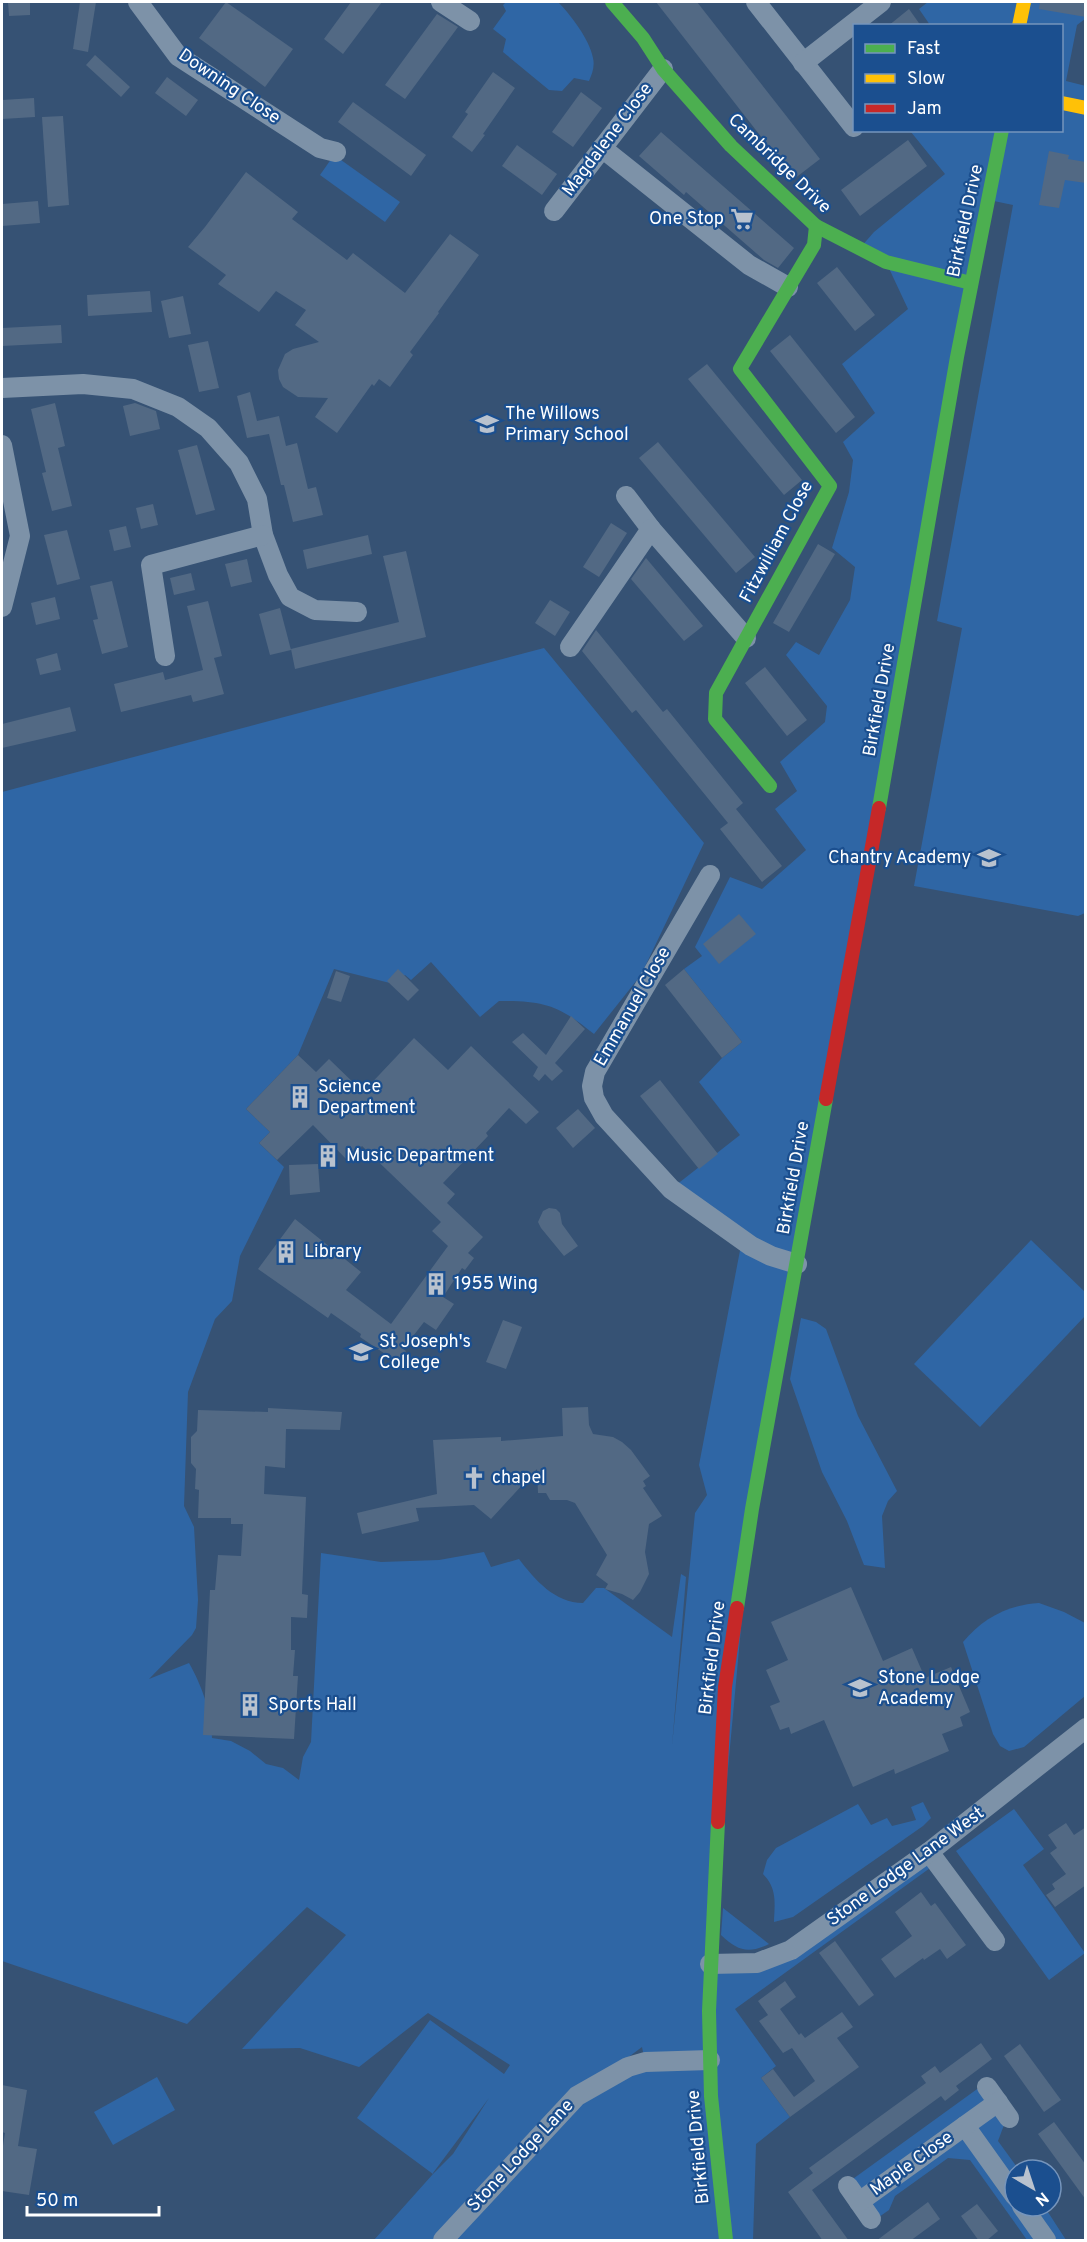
<svg xmlns="http://www.w3.org/2000/svg" width="1087" height="2242" font-family="Overpass,sans-serif">
  <style>
    .green { fill: #2f66a5; fill-rule: evenodd }
    .building { fill: #526984 }
    .lines { fill: none; stroke-linecap: round; stroke-linejoin: round }
    .street { stroke: #7d92a8; stroke-width: 20 }
    .fast { stroke: #4caf50; stroke-width: 14 }
    .slow { stroke: #ffc107; stroke-width: 14 }
    .jam { stroke: #c62828; stroke-width: 14 }
    .labels { text-anchor: middle; dominant-baseline: central; stroke-width: 4.5; stroke-linejoin: round; paint-order: stroke }
    .street-label { font-size: 18px; fill: #fff; stroke: #1b4f8f }
    .poi-label { font-size: 18px; fill: #fff; stroke: #1b4f8f; text-anchor: start }
  </style>
  <rect width="100%" height="100%" fill="#365274"/>
  <g class="green">
    <path d="M506,2h52c12,12 32,38 35,56 2,9 -1,16 -4,23l-15,-3 -12,13 -13,-1 -46,-38 3,-13 -13,-10 13,-18 -3,-6z"/>
    <path d="M928,2h157v17l-8,6 -11,56 20,5 -1,827 -7,3 -164,-30 48,-258 -25,-7 76,-416 -24,-5 -237,1309 -42,455 47,-1 172,-111 8,11 -202,146 41,57 -15,12 29,39 -34,27 -3,96h-379l59,-66 -76,-56 73,-98 74,54 6,-9 -82,-52 -69,54 -59,-19 -58,1 104,-114 -39,-28 -120,117 -185,-63v-1169l542,-144 160,195 -63,132 -47,59c-36,-29 -49,-33 -95,-33l-19,16 -49,-55 -20,18 -6,-5 -11,9 -60,-15 -36,86 -52,54 24,23 -11,11 25,24 -44,89 -8,45 -17,18 -27,73 -4,114 10,21 4,73 -2,28 -4,7 -43,44 40,-16c12,21 23,50 23,75l19,3 19,10 16,13 17,4 16,12 4,-23 8,-15 10,-189 60,9 58,-2 45,-8 7,15 28,-8c16,21 36,44 64,44l13,-15h8l68,49 9,-63 5,3 -14,169 23,-233 12,-18 -8,-30 43,-225 -71,-51 69,-54 -41,-53 23,-24 20,-16 -58,-73 18,-13 -7,-9 35,-70 32,12 44,-39 -31,-41 22,-18 -17,-29 45,-40 2,-16 -41,-51 10,-13 23,13 31,-55 5,-33 -23,-19 17,-56 4,-32 -10,-18 32,-29 -33,-49 66,-55 -22,-47 -26,-14 14,-16 71,-58 -34,-42 2,-2h149v-104l-132,-1 -11,-16zM642,2047l3,15 -62,29zM489,2098l-36,56 -20,20v-1z"/>
    <path d="M334,155l66,47 -15,20 -65,-47z"/>
    <path d="M1031,1240l54,52v24l-105,111 -66,-63z"/>
    <path d="M801,1318l15,4 10,7 32,87 39,75 -9,10 -6,15 3,52 -21,-3 -2,-5 -15,-39 -25,-49 -32,-93z"/>
    <path d="M1039,1603l25,9 21,11v73l-61,51 -15,4 -9,-5 -7,-12 -30,-92c20,-24 45,-37 76,-39z"/>
    <path d="M923,1802l8,16 -8,8 -130,91 -19,5c1,-19 3,-34 -11,-48l4,-14 9,-12 82,-44 13,21 16,-7 5,8 24,-6 -5,-13z"/>
    <path d="M1014,1809l30,40 -21,16 62,88 -36,27 -93,-129z"/>
    <path d="M723,1908l46,36c-21,10 -31,7 -48,-9z"/>
    <path d="M157,2077l18,33 -62,35 -19,-33z"/>
    <path d="M991,2079l13,46 -6,16 21,29h-4v36h29l22,34h-39l-57,-80 -22,-2 -53,38 -6,14 -23,16 -27,-37z"/>
  </g>
  <g class="building">
    <path d="M8,2h22v13l-21,1z"/>
    <path d="M80,2h16l-8,50 -15,-3z"/>
    <path d="M226,2l67,47 -28,38 -66,-49z"/>
    <path d="M351,2h31l-39,52 -19,-15z"/>
    <path d="M656,2h41l123,157 -26,20z"/>
    <path d="M1040,2h46v15l-47,-8z"/>
    <path d="M909,9l12,17h-33z"/>
    <path d="M437,14l21,13 -53,72 -20,-14z"/>
    <path d="M95,55l35,32 -9,10 -35,-32z"/>
    <path d="M493,72l22,16 -32,46 2,1 -13,17 -20,-15 16,-23 -3,-2z"/>
    <path d="M167,77l31,23 -12,16 -31,-23z"/>
    <path d="M581,92l21,16 -29,39 -21,-15z"/>
    <path d="M34,98l1,19 -33,2v-19z"/>
    <path d="M353,102l73,53 -15,21 -73,-54z"/>
    <path d="M63,116l6,89 -21,2 -6,-90z"/>
    <path d="M661,132l133,116 -16,20 -14,-8 -78,-68 -2,3 -45,-39z"/>
    <path d="M908,140l19,26 -67,50 -19,-26z"/>
    <path d="M517,145l40,29 -15,21 -40,-29z"/>
    <path d="M1049,151l20,4 -1,4 18,3v21l-21,-3 -6,28 -20,-3z"/>
    <path d="M246,172l52,40 -6,7 55,41 6,-7 52,40 45,-59 29,21 -41,57 1,1 -29,39 3,3 -23,32 -11,-8 -5,7 -2,-2 -35,49 -22,-16 13,-19 -30,-1 -15,-10 -4,-8 -1,-9 7,-16 8,-5 26,-7 -24,-17 11,-15 -30,-19 -17,21 -41,-28 8,-9 -38,-28 17,-20z"/>
    <path d="M38,201l2,22 -38,3v-22z"/>
    <path d="M837,267l38,48 -20,16 -38,-48z"/>
    <path d="M150,291l2,21 -64,4 -1,-21z"/>
    <path d="M183,296l8,38 -22,4 -8,-37z"/>
    <path d="M61,325l1,18 -60,3v-18z"/>
    <path d="M790,335l65,82 -19,16 -66,-82z"/>
    <path d="M208,341l11,47 -20,4 -11,-47z"/>
    <path d="M707,364l95,116 -18,15 -96,-116z"/>
    <path d="M250,392l7,29 22,-5 7,30 11,-3 11,46 8,-2 7,28 -30,7 -9,-37h-3l-12,-51 -22,4 -10,-42z"/>
    <path d="M55,403l10,43 -7,2 14,58 -20,5 -10,-38 4,-1 -15,-63z"/>
    <path d="M135,403l21,8 4,18 -30,7 -7,-30z"/>
    <path d="M658,442l97,115 -19,16 -97,-115z"/>
    <path d="M197,445l18,65 -19,5 -18,-65z"/>
    <path d="M153,504l5,21 -17,4 -5,-21z"/>
    <path d="M611,523l16,10 -28,44 -16,-10z"/>
    <path d="M126,526l5,21 -17,4 -5,-21z"/>
    <path d="M67,530l13,49 -23,6 -13,-50z"/>
    <path d="M368,535l4,19 -65,15 -4,-19z"/>
    <path d="M818,544l17,10 -46,78 -16,-9z"/>
    <path d="M406,551l20,86 -131,32 -4,-20 108,-27 -16,-66z"/>
    <path d="M646,558l57,68 -19,15 -53,-62z"/>
    <path d="M247,559l5,23 -21,5 -6,-23z"/>
    <path d="M191,573l4,17 -21,5 -4,-17z"/>
    <path d="M112,581l16,66 -26,7 -9,-34 5,-1 -8,-33z"/>
    <path d="M55,597l5,22 -24,6 -5,-22z"/>
    <path d="M550,600l20,12 -15,24 -20,-13z"/>
    <path d="M208,601l14,55 -8,2 10,36 -31,8 -2,-7 -70,17 -7,-28 49,-12 2,8 38,-10 -16,-64z"/>
    <path d="M280,608l11,42 -21,5 -11,-41z"/>
    <path d="M596,630l67,82 4,-3 76,94 -7,6 46,57 -20,16 -42,-53 8,-6 -92,-113 -4,3 -50,-62z"/>
    <path d="M57,653l4,17 -21,5 -4,-16z"/>
    <path d="M765,667l42,53 -20,16 -42,-53z"/>
    <path d="M70,707l6,24 -74,17v-24z"/>
    <path d="M739,914l17,20 -37,30 -16,-20z"/>
    <path d="M398,969l21,21 -11,11 -21,-20z"/>
    <path d="M684,969l58,73 -20,16 -57,-73z"/>
    <path d="M336,971l14,5 -9,26 -14,-4z"/>
    <path d="M571,1016l14,13 -30,34 8,8 -11,10 -7,-7 -6,7 -6,-5 5,-9 -26,-25 11,-9 23,22z"/>
    <path d="M414,1038l34,32 23,-24 68,66 -13,12 -17,-16 -23,25 2,3 -45,47 12,11 -8,9 36,34 -15,16 6,5 -9,12 -3,-2 -19,29 11,7 -18,26 -12,-8 -21,27 3,2 -9,11 -37,-25 1,-3 -30,-21 -3,5 -70,-49 37,-50 66,53 -15,18 45,34 57,-78 -16,-15 9,-9 -79,-76 -14,15 -35,-36 -36,35 -18,-17 11,-11 -24,-23 52,-54 18,17 13,-13 34,33z"/>
    <path d="M660,1080l58,74 -19,15 -59,-73z"/>
    <path d="M578,1109l17,19 -22,20 -17,-20z"/>
    <path d="M318,1164l2,28 -30,3 -1,-30z"/>
    <path d="M549,1208l7,1 4,4 2,11 16,22 -14,10 -23,-28 -3,-6 5,-11z"/>
    <path d="M503,1320l19,7 -16,42 -20,-7z"/>
    <path d="M588,1407l1,18 4,9 20,3 9,5 9,8 19,26 -7,5 3,5 -3,2 19,28 -13,8 -4,28 4,22 -9,18 -7,8 -11,-6 -17,-5 3,-5 -12,-9 11,-20 -32,-52 -8,-3h-17l-4,-7h-8l-1,-24 -46,50 -17,-14 -58,3 3,13 -57,13 -5,-21 80,-19 -4,-54 68,-3v4l62,-5 -1,-28z"/>
    <path d="M268,1408l74,4 -2,18 -54,-1 -1,39 -20,-2 -1,28 42,3 -4,97 6,1 -1,23 -16,-1v33h4l-2,26h5l-4,63 -91,-4 7,-145h5l3,-35 23,1 2,-32h-12v-6h-33l1,-28 -4,-1 1,-20 -5,-6v-26l6,-6 1,-21 70,2z"/>
    <path d="M851,1587l32,74 29,-13 13,30 26,-11 19,45 -10,5 3,9 -21,8 7,17 -54,23 -1,-5 -41,18 -29,-67 -33,14 -2,-7 -9,3 -10,-24 10,-4 -14,-32 22,-10 -17,-38z"/>
    <path d="M1066,1823l8,12 12,-8v58l-31,22 -9,-12 9,-6 -3,-5 14,-10 -16,-21 7,-5 -9,-13z"/>
    <path d="M921,1892l10,14 4,-3 31,42 -19,14 -7,-10 -16,11 -1,-2 -28,20 -14,-19 31,-23 -17,-24z"/>
    <path d="M835,1941l39,54 -15,11 -40,-53z"/>
    <path d="M785,1981l11,16 -16,12 19,26 2,-2 4,5 37,-26 11,15 -16,11 22,29 -69,50 -29,-39 12,-9 21,28 21,-16 -23,-33 -9,5 -24,-32 9,-6 -10,-14z"/>
    <path d="M981,2043l11,16 -36,27 3,4 -14,11 -4,-5 -129,94 37,51h-26l-35,-49 25,-19 -4,-5 117,-85 -5,-7 14,-10 5,7z"/>
    <path d="M1020,2044l41,56 -17,12 -40,-56z"/>
    <path d="M2,2085l25,5 -9,56 19,3 -8,46 -27,-4v-39l3,-19 -3,-1z"/>
    <path d="M1054,2122l32,43v35l-48,-66z"/>
    <path d="M928,2202l12,17 -30,22h-34z"/>
    <path d="M977,2204l21,27 -12,10h-7l-18,-25z"/>
  </g>
  <g class="lines">
    <g class="street">
      <path d="M138,2l40,54 142,92 16,4"/>
      <path d="M441,2l29,19"/>
      <path d="M756,2l98,125"/>
      <path d="M803,63l78,-61"/>
      <path d="M602,148l147,117 39,22"/>
      <path d="M554,211l109,-142"/>
      <path d="M2,388l81,-4 50,5 45,18 30,21 31,35 18,36 6,36 15,40 12,22 25,13 42,2"/>
      <path d="M2,445l18,91 -18,71"/>
      <path d="M626,496l25,33"/>
      <path d="M570,647l81,-118 95,109"/>
      <path d="M165,656l-14,-91 112,-30"/>
      <path d="M710,875l-115,197 -3,14 2,12 10,18 67,73 80,57 20,10 26,8"/>
      <path d="M929,1852l66,89"/>
      <path d="M710,1964l47,-1 34,-13 138,-98 157,-124"/>
      <path d="M987,2087l22,31"/>
      <path d="M965,2126l50,70"/>
      <path d="M848,2186l23,33"/>
      <path d="M859,2202l139,-100"/>
      <path d="M1022,2206l24,34"/>
      <path d="M443,2240l134,-144 51,-29 17,-5 65,-2"/>
    </g>
    <g class="fast">
      <path d="M612,2l31,36 20,31 68,77 85,80 70,36 85,21"/>
      <path d="M770,786l-55,-67 1,-26 114,-207 -90,-117 74,-124 2,-19"/>
      <path d="M879,808l78,-451 45,-227"/>
      <path d="M737,1608l15,-99 74,-410"/>
      <path d="M718,1822l-9,189 2,85 15,144"/>
    </g>
    <g class="slow">
      <path d="M1019,26l5,-24"/>
      <path d="M1062,103l24,5"/>
    </g>
    <g class="jam">
      <path d="M826,1099l53,-291"/>
      <path d="M718,1822l7,-135 12,-79"/>
    </g>
  </g>
  <defs>
    <g id="supermarket-bare" transform="scale(1.8)"><path d="M-6-5.5h2.5l.6 2H6L4.5 2H-2.5L-4.4-4H-6ZM-1.5 3.2a1.3 1.3 0 1 0 .1 0ZM3 3.2a1.3 1.3 0 1 0 .1 0Z" fill="#b9c2ce" stroke="#1b4f8f" stroke-width="2.5" paint-order="stroke"/></g>
    <g id="school-bare" transform="scale(1.8)"><path d="M0-5L7-2L0 1L-7-2ZM-4 1L0 2.5L4 1V4Q0 6-4 4Z" fill="#b9c2ce" stroke="#1b4f8f" stroke-width="2.5" paint-order="stroke"/></g>
    <g id="building-bare" transform="scale(1.8)"><path d="M-4-6H4V6H1V3H-1V6H-4ZM-2.5-4.3h1.7v1.8h-1.7ZM.8-4.3h1.7v1.8H.8ZM-2.5-1h1.7V.8h-1.7ZM.8-1h1.7V.8H.8Z" fill="#b9c2ce" stroke="#1b4f8f" stroke-width="2.5" paint-order="stroke"/></g>
    <g id="church-bare" transform="scale(1.8)"><path d="M-1.2-6h2.4v3.5h3.3v2.4h-3.3V6h-2.4V-.1h-3.3v-2.4h3.3Z" fill="#b9c2ce" stroke="#1b4f8f" stroke-width="2.5" paint-order="stroke"/></g>
  </defs>
  <g fill-rule="evenodd">
    <use href="#supermarket-bare" x="742" y="219"/>
    <use href="#school-bare" x="487" y="424"/>
    <use href="#school-bare" x="989" y="858"/>
    <use href="#building-bare" x="300" y="1097"/>
    <use href="#building-bare" x="328" y="1156"/>
    <use href="#building-bare" x="286" y="1252"/>
    <use href="#building-bare" x="436" y="1284"/>
    <use href="#school-bare" x="361" y="1352"/>
    <use href="#church-bare" x="474" y="1478"/>
    <use href="#school-bare" x="860" y="1688"/>
    <use href="#building-bare" x="250" y="1705"/>
  </g>
  <g class="labels">
    <g class="street-label">
      <text transform="translate(229 87) rotate(34)">Downing Close</text>
      <text transform="translate(608 140) rotate(-53)">Magdalene Close</text>
      <text transform="translate(779 164) rotate(44)">Cambridge Drive</text>
      <text transform="translate(966 221) rotate(-78)">Birkfield Drive</text>
      <text transform="translate(777 542) rotate(-62)">Fitzwilliam Close</text>
      <text transform="translate(880 700) rotate(-80)">Birkfield Drive</text>
      <text transform="translate(633 1007) rotate(-60)">Emmanuel Close</text>
      <text transform="translate(794 1178) rotate(-80)">Birkfield Drive</text>
      <text transform="translate(713 1658) rotate(-83)">Birkfield Drive</text>
      <text transform="translate(906 1867) rotate(-36)">Stone Lodge Lane West</text>
      <text transform="translate(699 2147) rotate(-95)">Birkfield Drive</text>
      <text transform="translate(521 2156) rotate(-47)">Stone Lodge Lane</text>
      <text transform="translate(912 2164) rotate(-36)">Maple Close</text>
    </g>
    <g class="poi-label">
      <text x="724" y="219" text-anchor="end">One Stop</text>
      <text x="505" y="414">The Willows<tspan x="505" dy="21">Primary School</tspan></text>
      <text x="971" y="858" text-anchor="end">Chantry Academy</text>
      <text x="318" y="1087">Science<tspan x="318" dy="21">Department</tspan></text>
      <text x="346" y="1156">Music Department</text>
      <text x="304" y="1252">Library</text>
      <text x="454" y="1284">1955 Wing</text>
      <text x="379" y="1342">St Joseph's<tspan x="379" dy="21">College</tspan></text>
      <text x="492" y="1478">chapel</text>
      <text x="878" y="1678">Stone Lodge<tspan x="878" dy="21">Academy</tspan></text>
      <text x="268" y="1705">Sports Hall</text>
    </g>
  </g>
  <rect width="1087" height="2242" fill="none" stroke="#ffffff" stroke-width="6"/>
  <rect x="853" y="24" width="210" height="108" fill="#1b4f8f" stroke="#7695bc" stroke-width="1.5"/>
  <rect x="865" y="44" width="30" height="9" fill="#4caf50" stroke="#7695bc" stroke-width="1.5"/>
  <text x="907" y="54" font-size="18" fill="#ffffff">Fast</text>
  <rect x="865" y="74" width="30" height="9" fill="#ffc107" stroke="#7695bc" stroke-width="1.5"/>
  <text x="907" y="84" font-size="18" fill="#ffffff">Slow</text>
  <rect x="865" y="104" width="30" height="9" fill="#c62828" stroke="#7695bc" stroke-width="1.5"/>
  <text x="907" y="114" font-size="18" fill="#ffffff">Jam</text>
  <g transform="translate(1033 2188) rotate(141)"><circle r="28" fill="#1b4f8f" stroke="#7695bc" stroke-width="1.5"/>
  <path d="M0-4.5L10 22L0 15L-10 22Z" fill="#b9c2ce"/>
  <text y="-9" font-size="16" font-weight="bold" text-anchor="middle" fill="#ffffff">N</text>
  </g>
  <path d="M27 2206v9h132v-9" fill="none" stroke="#ffffff" stroke-width="3"/>
  <text x="36" y="2206" font-size="18" fill="#ffffff" stroke="#1b4f8f" stroke-width="4.5" paint-order="stroke">50 m</text>
</svg>
